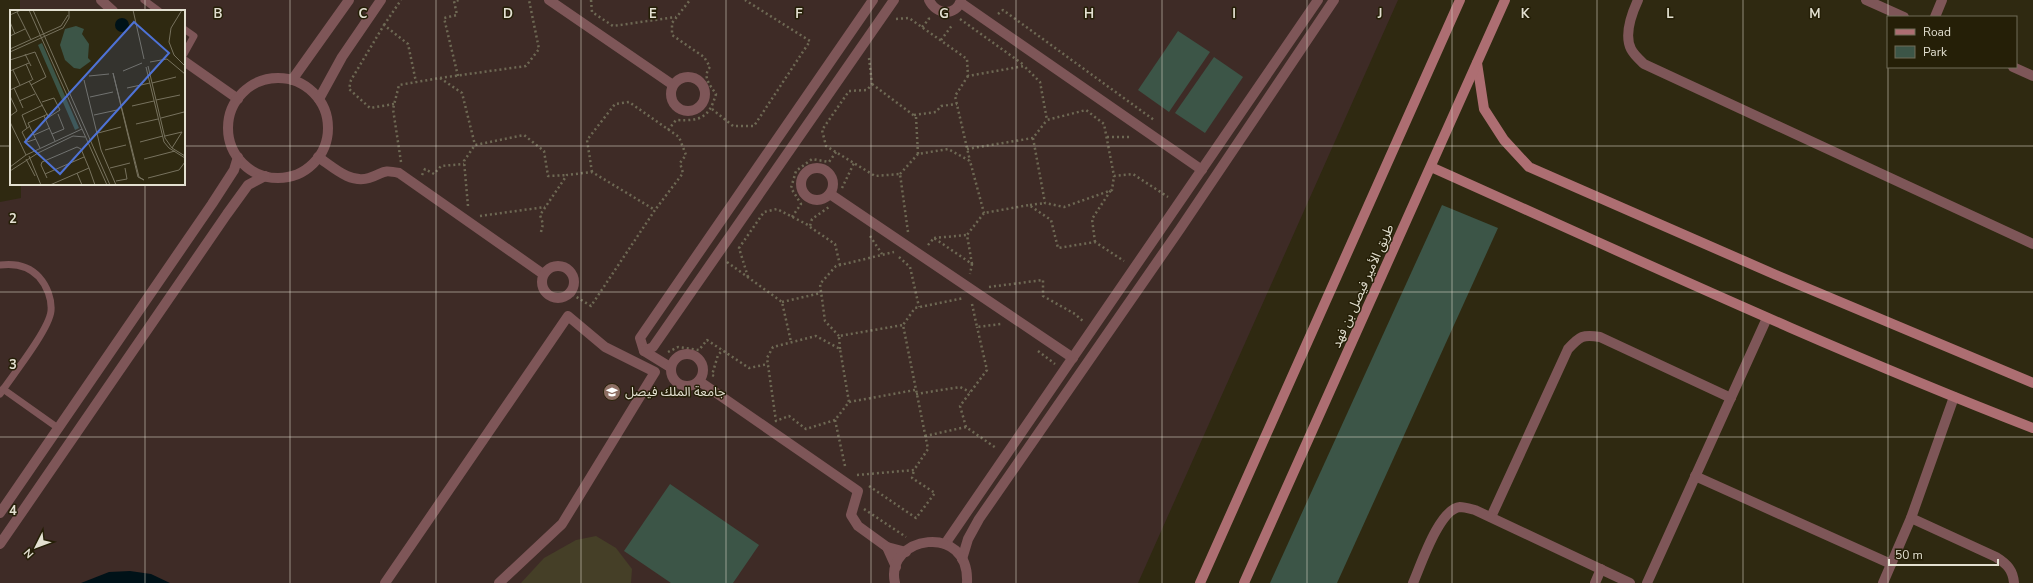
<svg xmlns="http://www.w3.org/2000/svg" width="2033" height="583" font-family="'Nunito Sans','Noto Sans Arabic',sans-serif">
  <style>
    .education { fill: #3e2b26 }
    .green { fill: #3c5547 }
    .water { fill: #001218 }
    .building { fill: #453f27 }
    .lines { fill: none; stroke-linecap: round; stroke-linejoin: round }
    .path { stroke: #6e6954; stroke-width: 2.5; stroke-dasharray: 2 3; stroke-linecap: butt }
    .lane { stroke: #7e5658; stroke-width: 7 }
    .street { stroke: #7e5658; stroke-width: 10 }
    .secondary { stroke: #ad6e72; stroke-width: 10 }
    .grid { fill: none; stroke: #e3e0d1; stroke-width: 1; stroke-opacity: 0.55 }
    .labels { text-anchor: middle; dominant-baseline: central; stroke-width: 3; stroke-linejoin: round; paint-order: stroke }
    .street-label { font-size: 13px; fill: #e3e0d1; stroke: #251f07 }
    .poi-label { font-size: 13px; fill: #e3e0d1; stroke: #251f07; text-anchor: start }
    .inset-road { fill: none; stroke: #77725e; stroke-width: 1 }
    .view { fill: #4e72d6; fill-opacity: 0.15; stroke: #4e72d6; stroke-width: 2 }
    .inset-edge { fill: none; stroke: #e3e0d1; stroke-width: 2 }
    .grid-label { font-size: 13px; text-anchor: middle; font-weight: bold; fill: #e3e0d1; stroke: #251f07; stroke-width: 3; stroke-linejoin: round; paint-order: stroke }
  </style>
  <rect width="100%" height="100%" fill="#2f2911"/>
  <path class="education" d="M20,0h1378l-260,583h-1138v-381l21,-4v-14h163v-173h-164z"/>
  <g class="green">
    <path d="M1178,31l32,21 -41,60 -31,-22z"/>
    <path d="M1214,57l29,20 -38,56 -30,-20z"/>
    <path d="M1442,205l56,23 -161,355h-67z"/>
    <path d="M670,484l89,61 -26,38h-62l-47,-32z"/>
  </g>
  <path class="water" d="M130,571l21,3 19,9h-89l28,-11z"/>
  <path class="building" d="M596,536l20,12 16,21 -1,14h-110l23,-25 32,-18z"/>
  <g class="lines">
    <g class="path">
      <path d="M591,0l1,12 21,14 63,-9"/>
      <path d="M998,14l5,-4 151,110"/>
      <path d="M896,19l13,-1 58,41 1,17 56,-10 16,16 7,38 39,-10 18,14 10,52 19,-2 35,23"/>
      <path d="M960,19l64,46"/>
      <path d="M384,25l17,-25"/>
      <path d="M922,27l7,-8 -1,-3"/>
      <path d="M941,40l12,-16"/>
      <path d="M869,58l3,26 -5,6 -18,1 -27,39 4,16 49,30 25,-2 8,58"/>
      <path d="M458,76l-14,-58 13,-3 -3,-14 7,-1"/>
      <path d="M968,76l-13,20 15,65"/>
      <path d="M440,78l86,-12 13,-17 -10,-49"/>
      <path d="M872,84l44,33 2,37 30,-5 22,12 14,52"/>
      <path d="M394,104l-24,4 -21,-19 2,-9 33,-55 24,19 8,38"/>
      <path d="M712,109l21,17h21l56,-85 -65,-41"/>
      <path d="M914,115l22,-3 5,-6 16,-2"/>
      <path d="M668,130l8,-10c25,1 33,-2 40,-26 -6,-9 -14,-17 -6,-27l-6,-10 -32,-22v-12l18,-23"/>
      <path d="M1107,137h25"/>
      <path d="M1033,138l12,65 19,4 48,-17 2,-14"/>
      <path d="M967,149l66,-11 14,-18"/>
      <path d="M401,162l-8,-53 6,-24 41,-7 22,15 13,52"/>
      <path d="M592,172l-5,-32 28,-36 14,-2 50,35 7,18 -6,8 3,10 -28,37"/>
      <path d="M900,174l18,-20"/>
      <path d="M422,175l3,-6 9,5 7,-8 23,-2"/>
      <path d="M842,188l12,-25"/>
      <path d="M1030,205l15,-2"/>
      <path d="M468,206l-4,-45 11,-16 49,-10 20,16 4,25 19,-1"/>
      <path d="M480,216l65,-9"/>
      <path d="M792,217l9,-13 -10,-16 5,-17 16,-12 17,3 7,-10"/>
      <path d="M810,227l25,17 5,21"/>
      <path d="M541,232l2,-8 -3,-9 27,-40 25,-3 63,38 -64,96 -21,-13"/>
      <path d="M870,236l12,18"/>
      <path d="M934,238l33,-3"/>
      <path d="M1095,242l-3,-23 19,-29"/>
      <path d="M928,245l6,-7 38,26 -2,10"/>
      <path d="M899,257l11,10 9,40"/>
      <path d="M727,262l55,40 9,40"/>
      <path d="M972,264l-5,-29 17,-22 45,-8 22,15 7,28 37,-6 29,19"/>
      <path d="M748,277l-9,-29 25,-36 13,-3 33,17 2,-7 17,-12"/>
      <path d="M989,287l54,-7v16l32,18 9,8"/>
      <path d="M782,302l39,-9"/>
      <path d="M972,304l5,23 24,-3"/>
      <path d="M839,336l-14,-15 -5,-37 16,-18 58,-14"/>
      <path d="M840,349l-1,-13 64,-11"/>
      <path d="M1038,351l17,13"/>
      <path d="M668,352l10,-5 21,3 8,-10 42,28 19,-4"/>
      <path d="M714,376l-2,-1 6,-20 5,-5"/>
      <path d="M916,394l44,-7 10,5"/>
      <path d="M835,420l-29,9 -17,-13 -13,5 -9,-63 6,-11 43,-11 24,13 9,53"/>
      <path d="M966,427l-6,-21 27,-36 -10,-43"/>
      <path d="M925,436l41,-9 30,21"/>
      <path d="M845,466l-10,-46 14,-18 66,-12"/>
      <path d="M857,475l57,-5 14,-21 -25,-124 12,-17 49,-10"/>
      <path d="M869,486l47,32 19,-25 -23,-15 2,-8"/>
      <path d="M864,509l42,28"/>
    </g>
    <g class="lane">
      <path d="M144,0l15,11"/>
      <path d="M184,29l10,7 -10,18"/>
      <path d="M0,265c15,-2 29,1 39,12 8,9 13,22 12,34 -2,19 -39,65 -51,83"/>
      <path d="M3,389l55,39"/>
    </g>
    <g class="street">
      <path d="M101,0l12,11"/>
      <path d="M549,0l124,85"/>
      <path d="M873,0l-233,338 4,13 9,-4 241,-347"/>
      <path d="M929,0c7,15 27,17 32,0"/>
      <path d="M1638,0c-6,13 -14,35 -7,49 3,6 9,11 13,15l389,180"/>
      <path d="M1866,0l38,17"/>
      <path d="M961,3l241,167"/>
      <path d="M1935,17l7,-17"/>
      <path d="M184,61l54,38"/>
      <path d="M2013,67l20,9"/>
      <circle cx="688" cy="94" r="17"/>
      <circle cx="278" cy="128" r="50"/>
      <path d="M292,80l57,-80"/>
      <path d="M319,99l23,-42 39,-57"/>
      <path d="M318,157c15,10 32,27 51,21 16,-5 12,-9 30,-5l144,101"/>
      <circle cx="817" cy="184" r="16"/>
      <path d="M830,194l243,164"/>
      <circle cx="558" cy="282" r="16"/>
      <path d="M644,351l26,16"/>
      <circle cx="687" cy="370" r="16"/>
      <path d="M699,381l159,110 -7,24 7,11 29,21"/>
      <path d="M1695,476l196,88"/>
      <path d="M0,513l212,-309 22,-34 4,-13"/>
      <path d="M1491,517l77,-168c12,-13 15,-15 32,-12l131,61"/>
      <path d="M1911,518l85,39c11,7 17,13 18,26"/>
      <path d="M0,544l227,-330 21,-29 17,-9"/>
      <path d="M945,544l373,-544"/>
      <path d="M962,559l6,-20 11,-20 201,-290 154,-229"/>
      <path d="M896,567l-9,-20 19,5"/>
      <path d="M385,583l183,-267 37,31 50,25 -93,152 -63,59"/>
      <path d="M895,583c-11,-47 75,-62 72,0"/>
      <path d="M1413,583c8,-18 26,-74 47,-76 4,0 11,2 15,3l155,73"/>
      <path d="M1595,583l6,-14"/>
      <path d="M1647,583l120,-265"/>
      <path d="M1883,583l28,-65 43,-121"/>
    </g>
    <g class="secondary">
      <path d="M1477,63l7,46 20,31 25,27 247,108 257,108"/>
      <path d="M1431,167c199,89 398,182 602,261"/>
      <path d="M1200,583l260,-583"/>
      <path d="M1244,583l261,-583"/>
    </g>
  </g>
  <path class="grid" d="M145,0v11M290,0v583M436,0v583M581,0v583M726,0v583M871,0v583M1016,0v583M1162,0v583M1307,0v583M1452,0v583M1597,0v583M1743,0v583M1888,0v583M0,146h11M184,146h1849M145,184v399M0,292h2033M0,437h2033"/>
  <defs>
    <g id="university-disc" transform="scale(0.9)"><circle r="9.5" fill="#8d6e63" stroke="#251f07"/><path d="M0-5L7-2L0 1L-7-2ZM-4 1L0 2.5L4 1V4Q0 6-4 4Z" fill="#fff"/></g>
  </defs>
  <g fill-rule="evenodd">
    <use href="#university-disc" x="612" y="392"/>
  </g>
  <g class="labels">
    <g class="street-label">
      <text transform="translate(1363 286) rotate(-66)">طريق الأمير فيصل بن فهد</text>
    </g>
    <g class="poi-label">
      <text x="625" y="392">جامعة الملك فيصل</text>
    </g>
  </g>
  <g transform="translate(10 10)">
    <rect width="175" height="175" fill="#2f2911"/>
    <path d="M66,16l8,3 -2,5 7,10 -1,14 3,3 -11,8 -6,-1 -9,-8 -5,-15 5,-16zM32,33l37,85 -4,2 -37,-85z" fill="#3c5547"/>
    <path d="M105 15a7 7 0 1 1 14 0a7 7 0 1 1-14 0Z" fill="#001218"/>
    <path class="inset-road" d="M19,0l78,175M23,0l77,175M123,0l11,49M172,0l-11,18 -2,14 5,13 11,11M7,2l14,28M0,5l11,-5M0,12l5,12M175,22v13M0,26l15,-7M0,39l51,-23 7,-11M0,42l53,-24 6,-10v-8M15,44l6,12M0,50l25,-8 11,25 -15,8M140,52l17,-3 18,15M16,54l7,16M138,56l17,72 7,10 13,8M136,57l18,75 5,6 16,10M3,60l7,15M0,61l19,-8M113,61l19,-8M103,63l26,104 5,3 -6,-3zM79,66l20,-2M74,70l17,70 15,35M19,71l20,37M142,73l24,-6M4,78l9,20M117,78l23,-5M0,80l22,-10M0,86l7,15 -7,5M80,87l23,-5M146,90l24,-5M9,91l16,-7M32,92l12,-4 6,12 -14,9M122,96l22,-5M84,105l23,-5M34,106l11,25M151,108l23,-6M0,112l16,33M18,113l12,25M18,113l20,-9M126,114l22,-5M20,116l-8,6 5,10 9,-3M17,118l-5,-13 21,-10M88,123l23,-6M42,124l12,-5 -6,-15M24,125l16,-7M155,126l17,-4 -10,16M130,132l23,-6M95,140l21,-5M19,146l12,29M16,149l9,17M134,149l31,-8M0,157l16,-12 56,-26M100,158l20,-5M0,161l28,-18 35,-17 12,1M67,163l5,12M35,164l39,-17M37,168l-6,-13 1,-3 35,-15 4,2 8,19M138,168l31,-8 6,-8M106,171l11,-2 -2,-11M40,175l39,-17 6,17"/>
    <path class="view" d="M124,12l35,31 -109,121 -35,-32z"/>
    <rect width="175" height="175" class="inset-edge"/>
  </g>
  <g class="grid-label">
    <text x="218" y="18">B</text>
    <text x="363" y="18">C</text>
    <text x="508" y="18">D</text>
    <text x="653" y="18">E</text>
    <text x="799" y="18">F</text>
    <text x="944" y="18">G</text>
    <text x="1089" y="18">H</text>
    <text x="1234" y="18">I</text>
    <text x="1380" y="18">J</text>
    <text x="1525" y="18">K</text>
    <text x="1670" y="18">L</text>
    <text x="1815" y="18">M</text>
    <text x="13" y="223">2</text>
    <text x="13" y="369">3</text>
    <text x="13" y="515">4</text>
  </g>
  <rect x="1887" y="16" width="130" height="52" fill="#251f07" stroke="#716c58"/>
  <rect x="1895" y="29" width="20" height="6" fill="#ad6e72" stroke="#716c58"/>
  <text x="1923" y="36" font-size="12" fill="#e3e0d1">Road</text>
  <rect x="1895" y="46" width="20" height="12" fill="#3c5547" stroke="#716c58"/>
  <text x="1923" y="56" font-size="12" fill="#e3e0d1">Park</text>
  <g transform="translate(36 547) rotate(228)" stroke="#251f07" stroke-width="3" paint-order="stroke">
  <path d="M0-3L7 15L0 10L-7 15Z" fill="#e3e0d1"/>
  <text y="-6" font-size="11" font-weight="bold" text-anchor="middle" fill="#e3e0d1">N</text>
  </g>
  <path d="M1889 559v6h109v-6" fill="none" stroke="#e3e0d1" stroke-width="2"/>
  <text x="1895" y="559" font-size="12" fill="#e3e0d1" stroke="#251f07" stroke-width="3" paint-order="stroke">50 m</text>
</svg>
